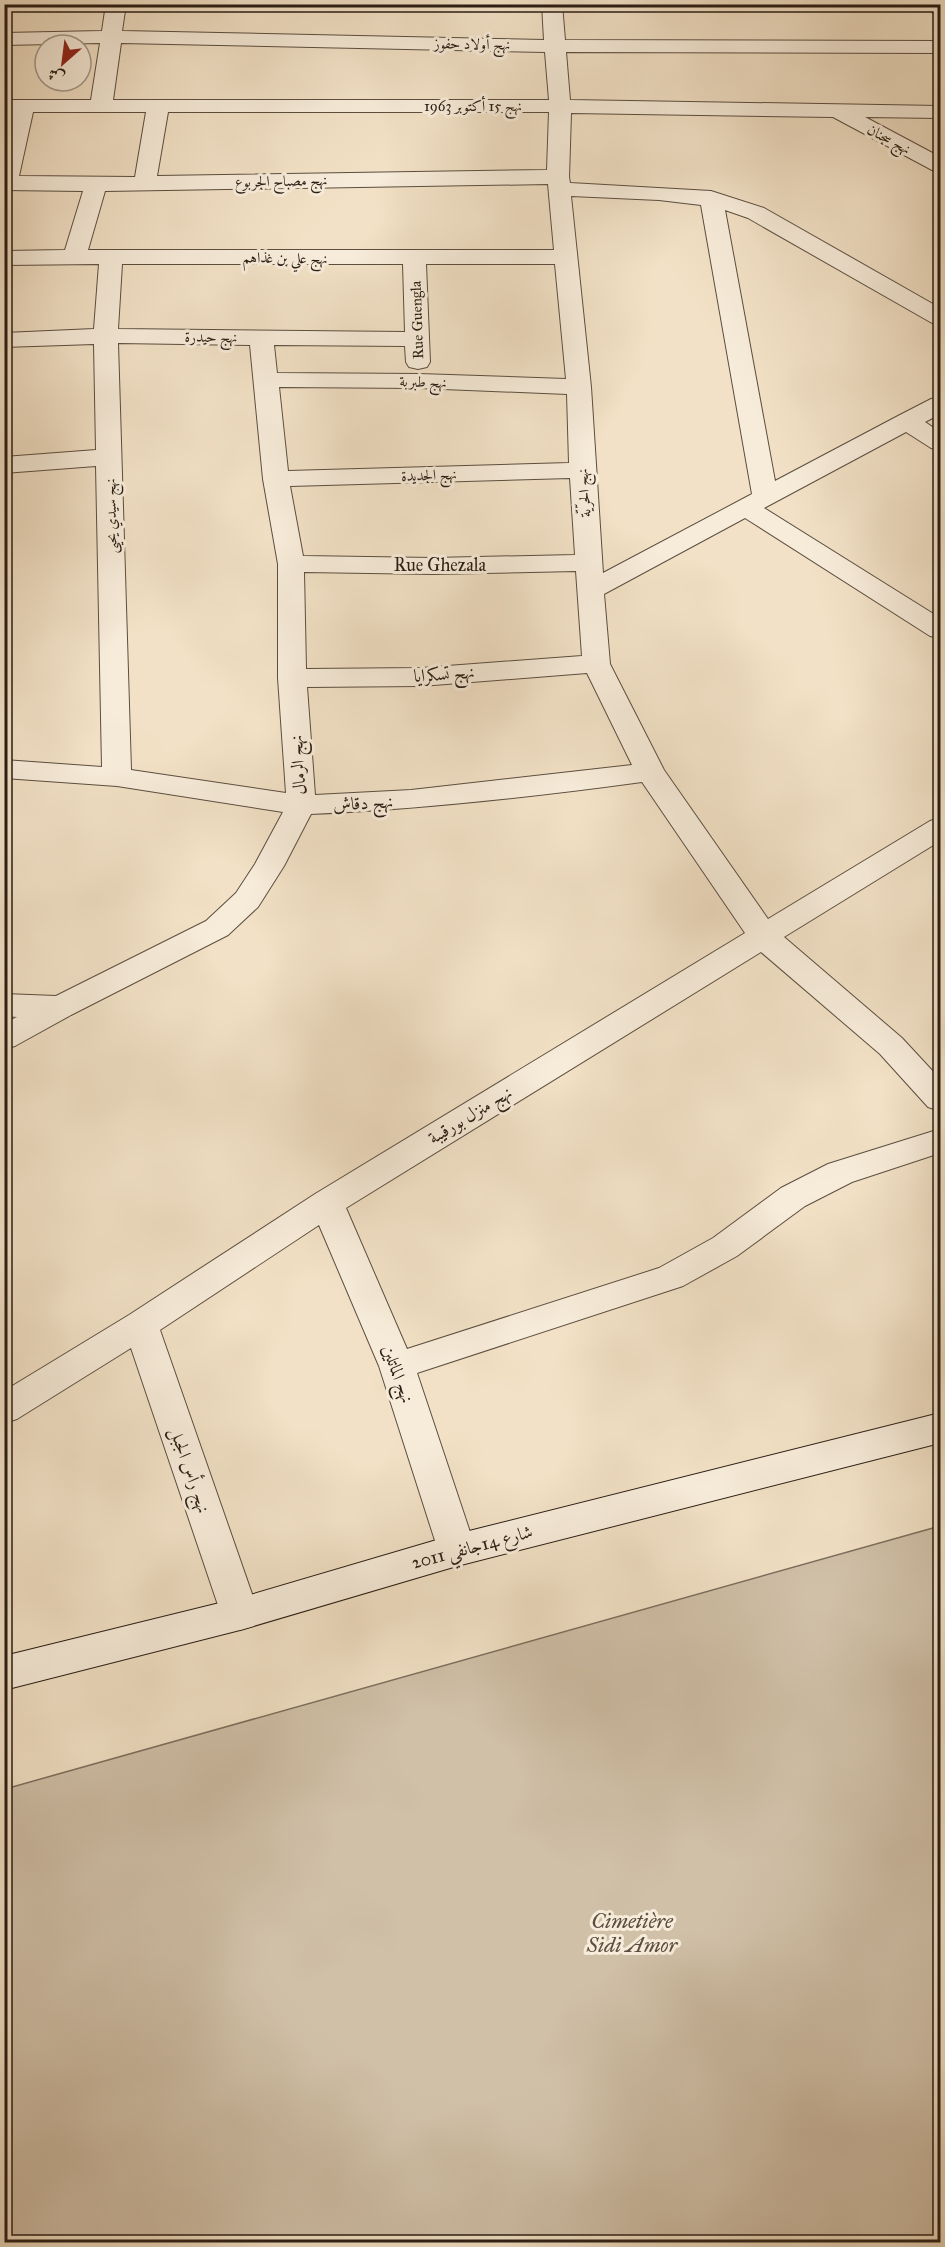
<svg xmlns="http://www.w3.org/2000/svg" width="945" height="2247" font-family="'IM FELL Great Primer',Amiri,serif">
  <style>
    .green { fill: #d0c0a8; stroke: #7c6e5e; stroke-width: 1.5 }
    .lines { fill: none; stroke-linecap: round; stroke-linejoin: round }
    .street-casing { stroke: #5b4e40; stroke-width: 2 }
    .secondary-casing { stroke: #291d14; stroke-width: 2 }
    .street { fill: #f7ecda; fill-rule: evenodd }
    .secondary { fill: #f7ecda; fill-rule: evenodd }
    .labels { text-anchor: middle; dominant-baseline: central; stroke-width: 6; stroke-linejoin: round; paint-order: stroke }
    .far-street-label { font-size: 15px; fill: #291d14; stroke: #f7ecda }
    .street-label { font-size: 18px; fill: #291d14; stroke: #f7ecda }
    .near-park-label { font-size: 21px; font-style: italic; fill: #5b4e40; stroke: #f7ecda }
  </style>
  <rect width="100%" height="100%" fill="#f2e1c6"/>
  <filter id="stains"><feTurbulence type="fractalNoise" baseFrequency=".00333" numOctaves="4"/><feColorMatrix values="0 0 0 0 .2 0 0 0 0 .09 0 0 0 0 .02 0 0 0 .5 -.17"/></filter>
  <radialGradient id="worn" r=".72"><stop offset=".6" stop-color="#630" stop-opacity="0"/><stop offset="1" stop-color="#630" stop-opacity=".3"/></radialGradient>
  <path class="green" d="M940,1526v716h-935v-453z"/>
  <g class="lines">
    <g class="street-casing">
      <g id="street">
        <path d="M106,4h20l-4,27 422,9 -2,-36h20l3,36 375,1v12l-374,-1 4,48 370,6v12l-75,-1 75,40v15l-8,-2 -99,-53 -262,-4 -2,64 1,6 141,8 53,17 176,100v17l-8,-2 -184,-105 -23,-8 50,271 123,-65 33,-17 9,-2v17l-15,8 15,10v18l-9,-2 -25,-16 -142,76 176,110v20l-10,-2 -185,-118 -141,76 6,70 54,106 104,149 162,-98 10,-3v23l-156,96 118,101 38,41v32l-12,-4 -48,-53 -119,-102 -415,256 61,141 252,-81 54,-30 68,-50 47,-24 112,-35v24l-88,29 -47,24 -68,50 -54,30 -266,87 59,177 -6,11 -13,5 -13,-5 -6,-11 -59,-184 -60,-141 -159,105 99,284 -5,12 -14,4 -14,-4 -5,-12 -90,-266 -114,71 -13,4v-32l125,-76 186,-121 430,-261 -103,-151c-110,15 -220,27 -331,32l-27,52 -26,41 -30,28 -157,80 -56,31 -11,3v-26l13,-6 -13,-1v-22l52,2 150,-75 30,-28 19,-29 28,-52 -166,-26 -113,-8v-18l98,7 -6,-301 -92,7v-16l92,-7 -2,-106 -90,3v-14l90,-4 5,-65 -95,1v-14l61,-1 18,-59 -79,-1v-47l8,-31h-8v-12h87l9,-57 -96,2v-12l98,-2zM121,43l424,9 4,48h-436zM33,112h113l-11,65 -116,-1zM168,112h381l-2,58 -390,6zM548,184l6,66h-466l17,-59zM571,196l88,4 42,5 51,289 -149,79 -12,-186zM122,264h281l2,68 -287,-3zM426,264h129l11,115 -147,-5 -142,-1 -3,-28 131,1 1,16 3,5 9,2 9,-2 3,-5zM118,343l132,2 13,134 15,85v114l8,115 -155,-23zM279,387l140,1 148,6 2,69 -281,8zM570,478l5,77 -142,3 -130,-2 -13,-70zM576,571l6,85 -161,12 -115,1 -2,-97 129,2zM587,673l45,92 -221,25 -96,5 -8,-108 114,-1z"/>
        <path d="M929,4h11v11l-7,-2z"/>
      </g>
    </g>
    <g class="secondary-casing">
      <path id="secondary" d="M940,1413v30l-483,123 -217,64 -236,60v-34l236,-58 217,-64z"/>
    </g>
    <use href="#street" class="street"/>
    <use href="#secondary" class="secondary"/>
  </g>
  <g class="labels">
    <g class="far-street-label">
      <text transform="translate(472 44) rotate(1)">نهج أولاد حفوز</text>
      <text x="473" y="106">نهج 15 أكتوبر 1963</text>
      <text transform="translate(889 139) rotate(28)">نهج سجنان</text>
      <text transform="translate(281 181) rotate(-1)">نهج مصباح الجربوع</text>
      <text transform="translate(285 258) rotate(1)">نهج علي بن غذاهم</text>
      <text transform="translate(417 320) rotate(-92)">Rue Guengla</text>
      <text transform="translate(211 337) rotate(1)">نهج حيدرة</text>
      <text transform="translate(423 382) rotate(2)">نهج طبربة</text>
      <text transform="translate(429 475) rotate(-2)">نهج الجديدة</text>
      <text transform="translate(584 493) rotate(-94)">نهج الحرّيّة</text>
      <text transform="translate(111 516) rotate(-91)">نهج سيدي يحيى</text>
    </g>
    <g class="street-label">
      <text x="440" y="565">Rue Ghezala</text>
      <text transform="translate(444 674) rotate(-4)">نهج تسكرايا</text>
      <text transform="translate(298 765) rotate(-94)">نهج الرمال</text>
      <text transform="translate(363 803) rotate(-3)">نهج دقاش</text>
      <text transform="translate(470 1115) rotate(-31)">نهج منزل بورقيبة</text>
      <text transform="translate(398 1374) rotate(70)">نهج الماتلين</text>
      <text transform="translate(190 1470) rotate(71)">نهج رأس الجبل</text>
      <text transform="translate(472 1547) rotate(-15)">شارع 14جانفي 2011</text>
    </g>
    <g class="near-park-label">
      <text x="632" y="1921">Cimetière<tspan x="632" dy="24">Sidi Amor</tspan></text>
    </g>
  </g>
  <rect width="945" height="2247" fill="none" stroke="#f2e1c6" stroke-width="24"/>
  <rect x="6" y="6" width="933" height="2235" fill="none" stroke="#291d14" stroke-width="3"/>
  <rect x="12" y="12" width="921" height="2223" fill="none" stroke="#291d14" stroke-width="1.5"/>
  <g transform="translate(63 63) rotate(208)"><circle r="28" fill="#f7ecda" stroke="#a5998b" stroke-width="1.5"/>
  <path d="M0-4.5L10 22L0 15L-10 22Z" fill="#8f2418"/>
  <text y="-9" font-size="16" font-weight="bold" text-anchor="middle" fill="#291d14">ش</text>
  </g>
  <rect width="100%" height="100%" filter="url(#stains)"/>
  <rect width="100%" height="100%" fill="url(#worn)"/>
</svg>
